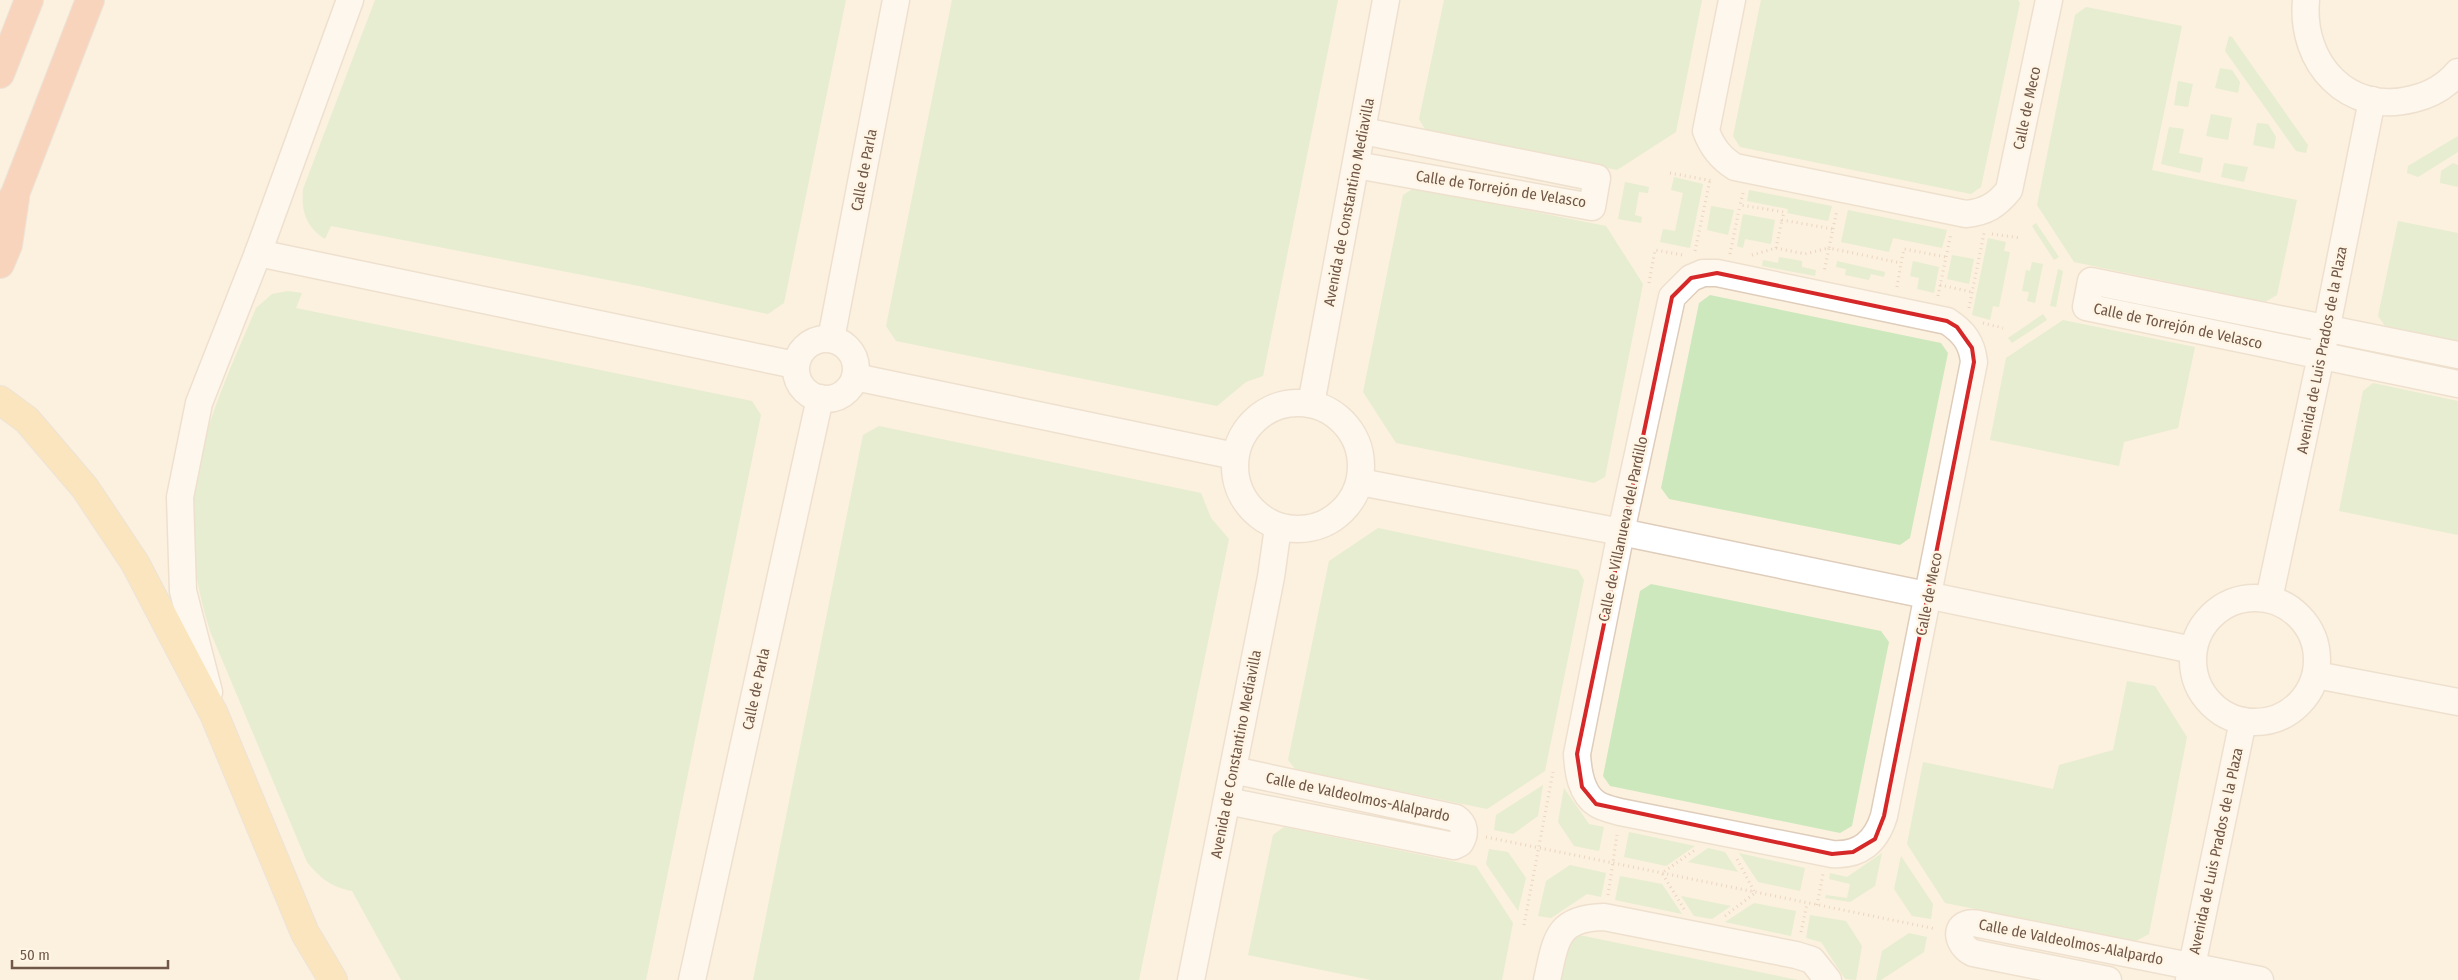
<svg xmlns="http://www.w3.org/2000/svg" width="2458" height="980" font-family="'Fira Sans Condensed',sans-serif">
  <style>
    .green { fill: #cee8be }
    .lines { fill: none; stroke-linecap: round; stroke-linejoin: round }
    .minor-casing { stroke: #dfcdbb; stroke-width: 29 }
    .major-casing { stroke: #dad3cf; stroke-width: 30 }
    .highway-casing { stroke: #dad3cf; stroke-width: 30 }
    .path { stroke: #d5b39b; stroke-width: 3; stroke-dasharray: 1 4; stroke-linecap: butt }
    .minor { stroke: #fff; stroke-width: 26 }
    .major { stroke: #fad897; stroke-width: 28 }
    .highway { stroke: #f6b196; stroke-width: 28 }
    .marked { fill: none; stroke: #d62828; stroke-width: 4; stroke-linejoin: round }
    .labels { text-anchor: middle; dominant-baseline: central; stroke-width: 5; stroke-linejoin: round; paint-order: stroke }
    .street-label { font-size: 15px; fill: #715747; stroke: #fff5e5 }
  </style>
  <rect width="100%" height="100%" fill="#fcf1df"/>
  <g class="green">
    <path d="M375,0h471l-62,303 -16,11 -129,-28 -308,-60 -6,13c-19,-12 -24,-28 -22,-50z"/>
    <path d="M952,0h386l-75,376 -17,6 -29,24 -321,-65 -10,-15z"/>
    <path d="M1444,0h258l-26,132 -59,38 -191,-39 -7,-12z"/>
    <path d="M1761,0h257l2,3 -39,184 -10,7 -231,-47 -7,-11z"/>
    <path d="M2086,7l96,19 -30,144 145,30 -20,95 -12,7 -191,-40 -37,-57 38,-190z"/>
    <path d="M2229,36l3,1 76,108 -2,8 -10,-2 -71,-100z"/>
    <path d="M2220,68l12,2 8,12 -2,11 -23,-5z"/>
    <path d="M2178,81l15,3 -5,23 -14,-2z"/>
    <path d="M2211,114l21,4 -4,22 -22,-4z"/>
    <path d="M2257,123l11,1 8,13 -2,12 -21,-4z"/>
    <path d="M2169,127l15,2 -5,24 24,5 -3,15 -39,-9z"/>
    <path d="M2458,136v16l-40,25 -11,-4 1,-7z"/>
    <path d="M2224,163l24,4 -4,15 -23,-5z"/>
    <path d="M2453,163l5,2v22l-18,-4 1,-12z"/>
    <path d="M1674,177l29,7 -13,64 -30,-6 3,-13 12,2 8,-38 -12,-3z"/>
    <path d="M1625,182l24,5 -1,6 -9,-1 -4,23 7,2 -1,6 -23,-4z"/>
    <path d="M1414,188l192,38 37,58 -38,193 -11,6 -198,-40 -33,-51 40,-197z"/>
    <path d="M1749,190l83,16 -4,15 -41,-8 1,-4 -41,-8z"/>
    <path d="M1711,206l23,4 -6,25 -21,-5z"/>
    <path d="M1848,210l99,20 -5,18 -49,-10 -4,14 -48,-10z"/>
    <path d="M1743,214l32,6 -4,24 -26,-5 -2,9 -6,-2z"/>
    <path d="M2398,221l60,12v108l-73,-15 -7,-10z"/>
    <path d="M2036,223l23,34 -5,3 -22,-34z"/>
    <path d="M1988,238l18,4 -2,9 6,1 -11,55 -6,-1 -3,14 -18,-5z"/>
    <path d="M1952,255l22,4 -5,25 -22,-5z"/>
    <path d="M1779,257l23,4v6l14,3 -1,6 -53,-10 1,-6 15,3z"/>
    <path d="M1837,261l48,11 -1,5 -13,-3 -2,6 -24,-5 1,-6 -10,-2z"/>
    <path d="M1913,261l26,6 -5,26 -17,-4 2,-11 -9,-2z"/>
    <path d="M2032,262l11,2 -8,39 -8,-2 2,-9 -7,-1 4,-21 4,1z"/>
    <path d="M2058,269l5,2 -7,36 -6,-1z"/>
    <path d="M288,291l14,2 -6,15 456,93 9,14 -115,565h-245l-49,-89c-21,-4 -32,-13 -45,-29l-97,-231c-12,-38 -19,-76 -18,-116 1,-69 38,-145 64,-207l16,-14z"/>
    <path d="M1710,295l231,48 7,10 -38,185 -10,7 -231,-46 -8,-11 38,-185z"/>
    <path d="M2043,314l4,6 -35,23 -4,-5z"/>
    <path d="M2063,320l132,27 -17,81 -54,14 -5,24 -129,-26 16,-82z"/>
    <path d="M2373,383l85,18v134l-119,-24 24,-120z"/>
    <path d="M879,426l322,67 10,25 18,21 -90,441h-386l110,-545z"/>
    <path d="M1378,528l200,42 6,10 -39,191 -58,38 -191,-39 -8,-10 41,-199z"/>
    <path d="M1651,584l230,47 8,11 -37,184 -12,7 -230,-47 -7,-10 37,-185z"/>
    <path d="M2127,681l28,5 32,51 -38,197 -13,7 -191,-38 -38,-59 16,-82 130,27 6,-24 54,-15z"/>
    <path d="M1543,785l-5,31 -25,18 -19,-4 2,-15z"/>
    <path d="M1564,788l25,36 15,3 -5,24 -25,-5 -16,-24z"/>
    <path d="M1284,827l192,39 37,57 -11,57h-131l-123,-25 25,-120z"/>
    <path d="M1629,832l66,14 -29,20 -42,-9z"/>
    <path d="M1708,848l17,4 13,20 -50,-10z"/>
    <path d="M1489,849l19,3 18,26 -8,33 -32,-47z"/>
    <path d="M1739,853l66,15 -5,23 -42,-9z"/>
    <path d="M1882,853l-7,33 -25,16 -25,-4 1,-3 21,3 3,-14 -21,-5 1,-6 17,4z"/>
    <path d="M1901,856l32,48 -2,15 -19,-3 -18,-27z"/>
    <path d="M1570,865l36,8 -5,24 -14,-3 -36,24 -13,-2 8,-35z"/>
    <path d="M1620,876l42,8 20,30 -67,-14z"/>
    <path d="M1681,896l50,10 -19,13 -18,-3z"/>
    <path d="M1754,903l42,8 -5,25 -66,-14z"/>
    <path d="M1810,915l36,6 16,25 -6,34 -11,-1 -24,-37 -15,-4z"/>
    <path d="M1909,933l18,4 -3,15 -43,28h-5l6,-29z"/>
    <path d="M1579,935l219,45h-237l8,-38z"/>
  </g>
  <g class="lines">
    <g class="minor-casing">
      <g id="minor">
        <path d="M1732,0l-26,131c6,16 14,27 29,36l231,47c20,-2 31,-9 43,-24l40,-190"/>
        <path d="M2306,0c-6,63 42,116 107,99 18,-4 33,-13 45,-27"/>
        <path d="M1356,165l236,42 5,-29 -234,-47"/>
        <path d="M258,253l537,112"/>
        <path d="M1703,273h14l230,48c17,11 25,22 27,41l-90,454c-8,26 -24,40 -52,38l-212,-42c-7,-2 -17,-4 -23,-8 -16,-10 -19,-32 -20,-50l44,-222 51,-235 19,-19z"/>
        <circle cx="826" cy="369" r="30"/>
        <path d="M831,339l65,-339"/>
        <path d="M2458,355l-367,-74 -5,26 372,77"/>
        <path d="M855,377l380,79"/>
        <circle cx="1298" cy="466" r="63"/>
        <path d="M1311,404l75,-404"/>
        <path d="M1360,482l261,50 572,118"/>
        <circle cx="2255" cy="660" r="62"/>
        <path d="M2269,599l52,-243 51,-256"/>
        <path d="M2316,675l142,27"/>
        <path d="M209,692l-26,-101 -3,-94 19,-94 59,-150 92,-253"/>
        <path d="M1227,801l227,45 6,-3c6,-9 5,-19 -4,-25l-223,-48"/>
        <path d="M692,980l128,-582"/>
        <path d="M1191,980l80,-403 7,-50"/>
        <path d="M1547,980c9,-40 9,-62 57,-63l192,38 16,5 16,20"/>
        <path d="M2108,980l-135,-27c-12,-5 -21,-24 -6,-29 5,-2 11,0 17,1l276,55"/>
        <path d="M2189,980l54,-259"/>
      </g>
    </g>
    <g class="major-casing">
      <path id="major" d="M0,400l27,20 58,68 50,75 79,151 91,219 28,47"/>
    </g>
    <g class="highway-casing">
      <g id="highway">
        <path d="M0,74l29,-74"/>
        <path d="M0,219l15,-25 75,-194"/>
        <path d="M0,264l8,-19 7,-47"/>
      </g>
    </g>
    <g class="path">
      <path d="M1670,173l43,8"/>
      <path d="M1743,193l-3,12 44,7 -2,8 51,9 -4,19 72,15 3,-14 42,8"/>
      <path d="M1833,229l4,-19"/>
      <path d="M1992,234l29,4"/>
      <path d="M1776,248l6,-28"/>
      <path d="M1695,251l15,-71"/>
      <path d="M1730,254l10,-49"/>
      <path d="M1752,255l24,-7 29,6 24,-6 -5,24"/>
      <path d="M1649,283l6,-33 28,5"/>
      <path d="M1940,285l32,7"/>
      <path d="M1897,287l4,-24"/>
      <path d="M1938,296l13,-63"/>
      <path d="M1969,308l15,-75"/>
      <path d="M1983,323l20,5"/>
      <path d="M1486,837l450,92"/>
      <path d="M1608,895l9,-60"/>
      <path d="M1817,905l6,-31"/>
      <path d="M1684,909l-22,-36 33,-23"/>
      <path d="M1725,916l30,-23 -18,-34"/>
      <path d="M1524,925l29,-153"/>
      <path d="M1801,932l6,-28"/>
    </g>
    <use href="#minor" class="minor"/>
    <use href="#major" class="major"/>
    <use href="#highway" class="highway"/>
  </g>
  <path d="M0 0H2458V980H0ZM1717,273l230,48 10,6 15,21 2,14 -90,454 -9,23 -22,13 -21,2 -236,-50 -14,-17 -5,-33 95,-457 19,-19z" fill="#fcf1df" fill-opacity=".55" fill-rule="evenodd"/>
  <path class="marked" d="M1717,273l230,48 10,6 15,21 2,14 -90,454 -9,23 -22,13 -21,2 -236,-50 -14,-17 -5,-33 95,-457 19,-19z"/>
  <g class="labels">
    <g class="street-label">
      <text transform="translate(2027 108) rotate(-78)">Calle de Meco</text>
      <text transform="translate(864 170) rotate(-79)">Calle de Parla</text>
      <text transform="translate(1501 189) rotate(9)">Calle de Torrejón de Velasco</text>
      <text transform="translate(1349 202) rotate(-79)">Avenida de Constantino Mediavilla</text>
      <text transform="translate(2178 326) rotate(12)">Calle de Torrejón de Velasco</text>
      <text transform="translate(2322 350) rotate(-79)">Avenida de Luis Prados de la Plaza</text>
      <text transform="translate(1623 529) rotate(-78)">Calle de Villanueva del Pardillo</text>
      <text transform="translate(1929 594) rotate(-79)">Calle de Meco</text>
      <text transform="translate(756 689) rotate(-78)">Calle de Parla</text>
      <text transform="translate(1236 754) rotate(-79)">Avenida de Constantino Mediavilla</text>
      <text transform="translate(1358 797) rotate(12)">Calle de Valdeolmos-Alalpardo</text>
      <text transform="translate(2216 851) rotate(-78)">Avenida de Luis Prados de la Plaza</text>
      <text transform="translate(2071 942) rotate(11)">Calle de Valdeolmos-Alalpardo</text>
    </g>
  </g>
  <path d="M12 960v8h156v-8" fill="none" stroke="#715747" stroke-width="2.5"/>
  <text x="20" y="960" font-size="15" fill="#715747" stroke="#fff5e5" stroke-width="4" paint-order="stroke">50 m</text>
</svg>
